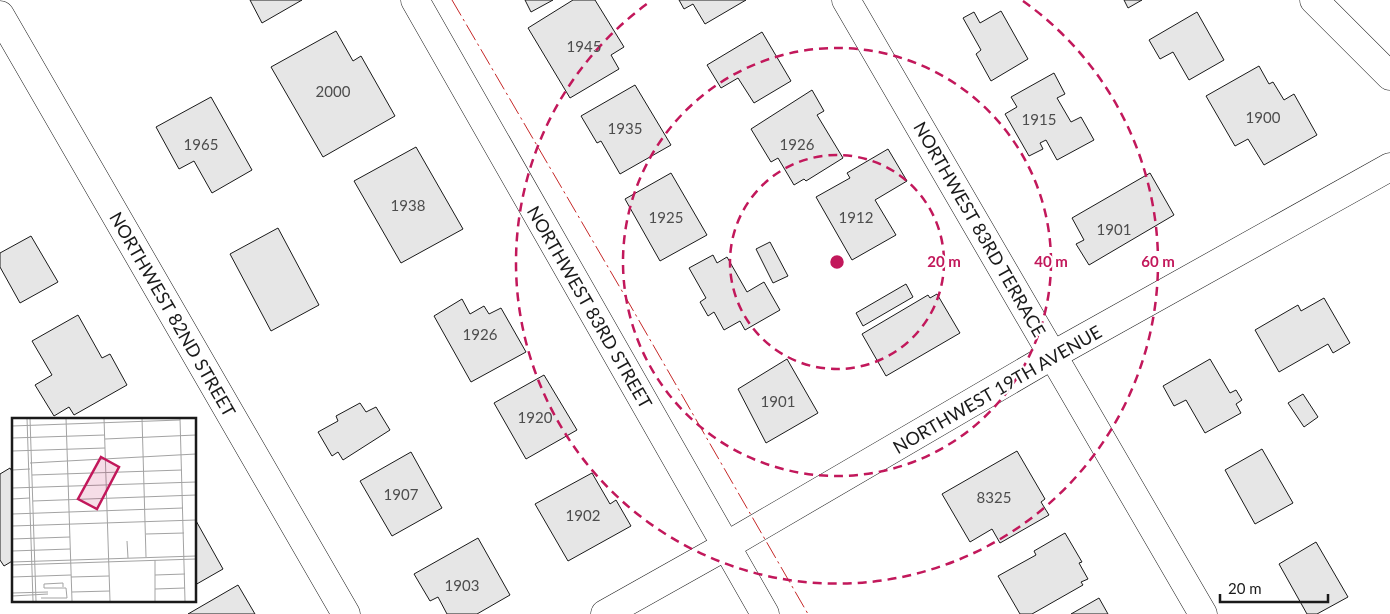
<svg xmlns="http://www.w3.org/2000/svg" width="1390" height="614" font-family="Lato,sans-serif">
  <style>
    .building { fill: #e6e6e6; stroke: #1a1a1a }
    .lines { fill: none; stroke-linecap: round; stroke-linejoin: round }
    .street-casing { stroke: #1a1a1a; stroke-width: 29 }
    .street { stroke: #fff; stroke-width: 28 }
    .power { stroke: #c62828; stroke-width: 1; stroke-dasharray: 18 4 2.5 4; stroke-linecap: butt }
    .ring { fill: none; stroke: #c2185b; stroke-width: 2.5; stroke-dasharray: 9 6 }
    .labels { text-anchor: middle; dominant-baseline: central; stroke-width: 4; stroke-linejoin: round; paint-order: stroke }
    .number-label { font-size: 15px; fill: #4d4d4d }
    .street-label { font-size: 18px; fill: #1a1a1a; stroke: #fff }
    .inset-road { fill: none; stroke: #a3a3a3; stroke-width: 1 }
    .view { fill: #c2185b; fill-opacity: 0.15; stroke: #c2185b; stroke-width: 2.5 }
    .inset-edge { fill: none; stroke: #1a1a1a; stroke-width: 2.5 }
    .centre { fill: #c2185b; stroke: #fff; stroke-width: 2.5 }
    .ring-label { font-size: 15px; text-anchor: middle; font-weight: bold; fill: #c2185b; stroke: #fff; stroke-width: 4; stroke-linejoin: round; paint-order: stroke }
  </style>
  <rect width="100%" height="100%" fill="#fff"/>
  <g class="building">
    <path d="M250,0h52l-40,23z"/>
    <path d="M525,0h28l-22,12z"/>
    <path d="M573,0h22l29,47 -13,8 8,14 -49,29 -42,-70z"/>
    <path d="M679,0h67l-41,24 -12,-20 -9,5z"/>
    <path d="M1124,0h18l-14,8z"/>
    <path d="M1001,11l27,48 -37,22 -15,-27 5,-4 -18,-32 11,-6 6,11z"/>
    <path d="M1197,12l27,48 -35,20 -16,-28 -13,7 -11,-19z"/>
    <path d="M336,31l17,30 8,-5 34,60 -72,41 -52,-90z"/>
    <path d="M762,32l29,49 -37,22 -16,-25 -17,10 -14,-23z"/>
    <path d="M1259,66l10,18 4,-2 11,18 10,-6 23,41 -53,30 -16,-26 -13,7 -29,-50z"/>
    <path d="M1054,73l11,21 -8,4 14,24 10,-5 13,23 -37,20 -11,-20 -6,3 3,6 -14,7 -24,-42 12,-7 -6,-10z"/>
    <path d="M635,85l36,60 -51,29 -19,-33 -4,2 -16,-27z"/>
    <path d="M812,90l12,21 -7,4 26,43 -37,23 -2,-2 -10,6 -16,-27 -7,4 -20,-33z"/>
    <path d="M211,97l41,73 -40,23 -18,-32 -15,8 -23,-42z"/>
    <path d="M416,147l47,82 -62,34 -47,-82z"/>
    <path d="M888,149l19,32 -32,19 21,35 -44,25 -36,-63 34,-19 -3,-5z"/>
    <path d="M671,173l36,62 -47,26 -35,-62z"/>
    <path d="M1150,173l24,42 -85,50 -13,-21 8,-4 -12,-22z"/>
    <path d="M278,228l41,77 -48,26 -41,-77z"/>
    <path d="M31,236l27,46 -38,21 -20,-36v-14z"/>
    <path d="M770,242l18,34 -15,7 -17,-34z"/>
    <path d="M713,255l4,8 10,-6 20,35 17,-10 16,28 -35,20 -5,-9 -16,9 -10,-18 -6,4 -8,-14 6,-4 -17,-30z"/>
    <path d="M906,284l7,13 -50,29 -7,-13z"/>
    <path d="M937,294l23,39 -74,43 -24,-42 66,-39 2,3z"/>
    <path d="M1324,298l26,45 -17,10 -5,-9 -49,28 -24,-42 43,-25 3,6z"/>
    <path d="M462,299l8,15 14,-8 5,8 12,-6 25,44 -55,30 -37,-66z"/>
    <path d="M78,315l24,43 8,-4 17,31 -53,30 -5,-8 -15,9 -19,-31 17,-10 -20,-34z"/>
    <path d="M787,359l31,54 -52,30 -28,-54z"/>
    <path d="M1210,359l20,34 6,-3 6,10 -6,4 5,9 -36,20 -19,-33 -12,6 -11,-20z"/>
    <path d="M544,375l33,55 -51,29 -32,-56z"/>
    <path d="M1303,394l15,23 -14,10 -16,-24z"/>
    <path d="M360,403l6,9 10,-5 14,23 -47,30 -5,-8 -6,4 -14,-24 20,-11 -2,-5z"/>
    <path d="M1262,449l31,54 -38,21 -30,-54z"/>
    <path d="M1017,451l28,48 -4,3 8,13 -49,28 -8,-14 -22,13 -28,-48z"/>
    <path d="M411,452l31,56 -50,28 -32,-55z"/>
    <path d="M10,468l4,7v85l-10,6 -4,-6v-86z"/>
    <path d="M592,473l18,31 6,-4 15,26 -63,35 -33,-57z"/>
    <path d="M195,519l28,50 -28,16z"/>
    <path d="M1065,533l17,29 -3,1 9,16 -7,3 2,3 -51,29h-12l-22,-38 38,-21 -2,-4z"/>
    <path d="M478,538l32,57 -33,19h-30l-9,-17 -8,4 -16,-27z"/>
    <path d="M1316,542l32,55 -31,17h-10l-28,-50z"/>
    <path d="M238,585l17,29h-67z"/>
    <path d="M1099,598l9,16h-37z"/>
  </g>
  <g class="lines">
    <g class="street-casing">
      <g id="street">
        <path d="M415,0l350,614"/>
        <path d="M846,0l357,614"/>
        <path d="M1314,0l76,76"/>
        <path d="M0,15l346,599"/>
        <path d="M605,614l121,-68 327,-191 337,-188"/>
      </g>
    </g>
    <use href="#street" class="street"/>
    <path class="power" d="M452,0l170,291 186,323"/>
  </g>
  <g class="ring">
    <circle cx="837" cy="262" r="107"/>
    <circle cx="837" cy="262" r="214"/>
    <path d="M1023 1A321 321 0 1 1 651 1"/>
  </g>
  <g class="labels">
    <g class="number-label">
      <text x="584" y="46">1945</text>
      <text x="333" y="91">2000</text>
      <text x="1263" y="117">1900</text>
      <text x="1039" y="119">1915</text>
      <text x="625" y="128">1935</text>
      <text x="201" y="144">1965</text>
      <text x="797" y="144">1926</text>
      <text x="408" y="205">1938</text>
      <text x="666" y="217">1925</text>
      <text x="856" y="217">1912</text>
      <text x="1114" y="229">1901</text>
      <text x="480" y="334">1926</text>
      <text x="778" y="401">1901</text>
      <text x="535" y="417">1920</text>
      <text x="401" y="494">1907</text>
      <text x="994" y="497">8325</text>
      <text x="583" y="515">1902</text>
      <text x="462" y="585">1903</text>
    </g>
    <g class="street-label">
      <text transform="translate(980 229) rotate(60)">NORTHWEST 83RD TERRACE</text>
      <text transform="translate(590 307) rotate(60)">NORTHWEST 83RD STREET</text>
      <text transform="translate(173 314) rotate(60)">NORTHWEST 82ND STREET</text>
      <text transform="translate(997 389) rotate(-30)">NORTHWEST 19TH AVENUE</text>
    </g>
  </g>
  <g transform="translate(12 418)">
    <rect width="184" height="184" fill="#fff"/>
    <path class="inset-road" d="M15,0l6,183M18,0l6,183M54,0l6,183M92,0l6,183M130,0l4,139M168,0l5,183M0,8l168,-6M0,20l93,-3M93,21l91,-4M0,33l93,-3M18,45l166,-9M0,52l18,-1M20,57l150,-5M0,70l184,-6M0,81l18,-1M21,83l163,-6M0,96l171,-6M0,108l184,-6M134,116l38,-1M0,121l58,-2M115,123l1,17M0,133l58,-2M143,142v41M0,144l184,-6M0,147l184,-6M143,157l30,-1M0,159l59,-2M59,159l38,-1M143,171l30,-1M60,174l38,-1M0,175l36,-1M0,178l36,-2M29,180h26l-1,-10h-22v-4l19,-1v4"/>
    <path class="view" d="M89,39l18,10 -22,42 -19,-10z"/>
    <rect width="184" height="184" class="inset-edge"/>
  </g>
  <circle cx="837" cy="262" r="8" class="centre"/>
  <g class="ring-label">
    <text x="944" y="267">20 m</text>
    <text x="1051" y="267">40 m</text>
    <text x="1158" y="267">60 m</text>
  </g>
  <path d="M1220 594v8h108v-8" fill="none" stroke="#1a1a1a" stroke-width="2.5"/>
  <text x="1228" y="594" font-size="15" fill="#1a1a1a" stroke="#ffffff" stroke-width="4" paint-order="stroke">20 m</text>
</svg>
